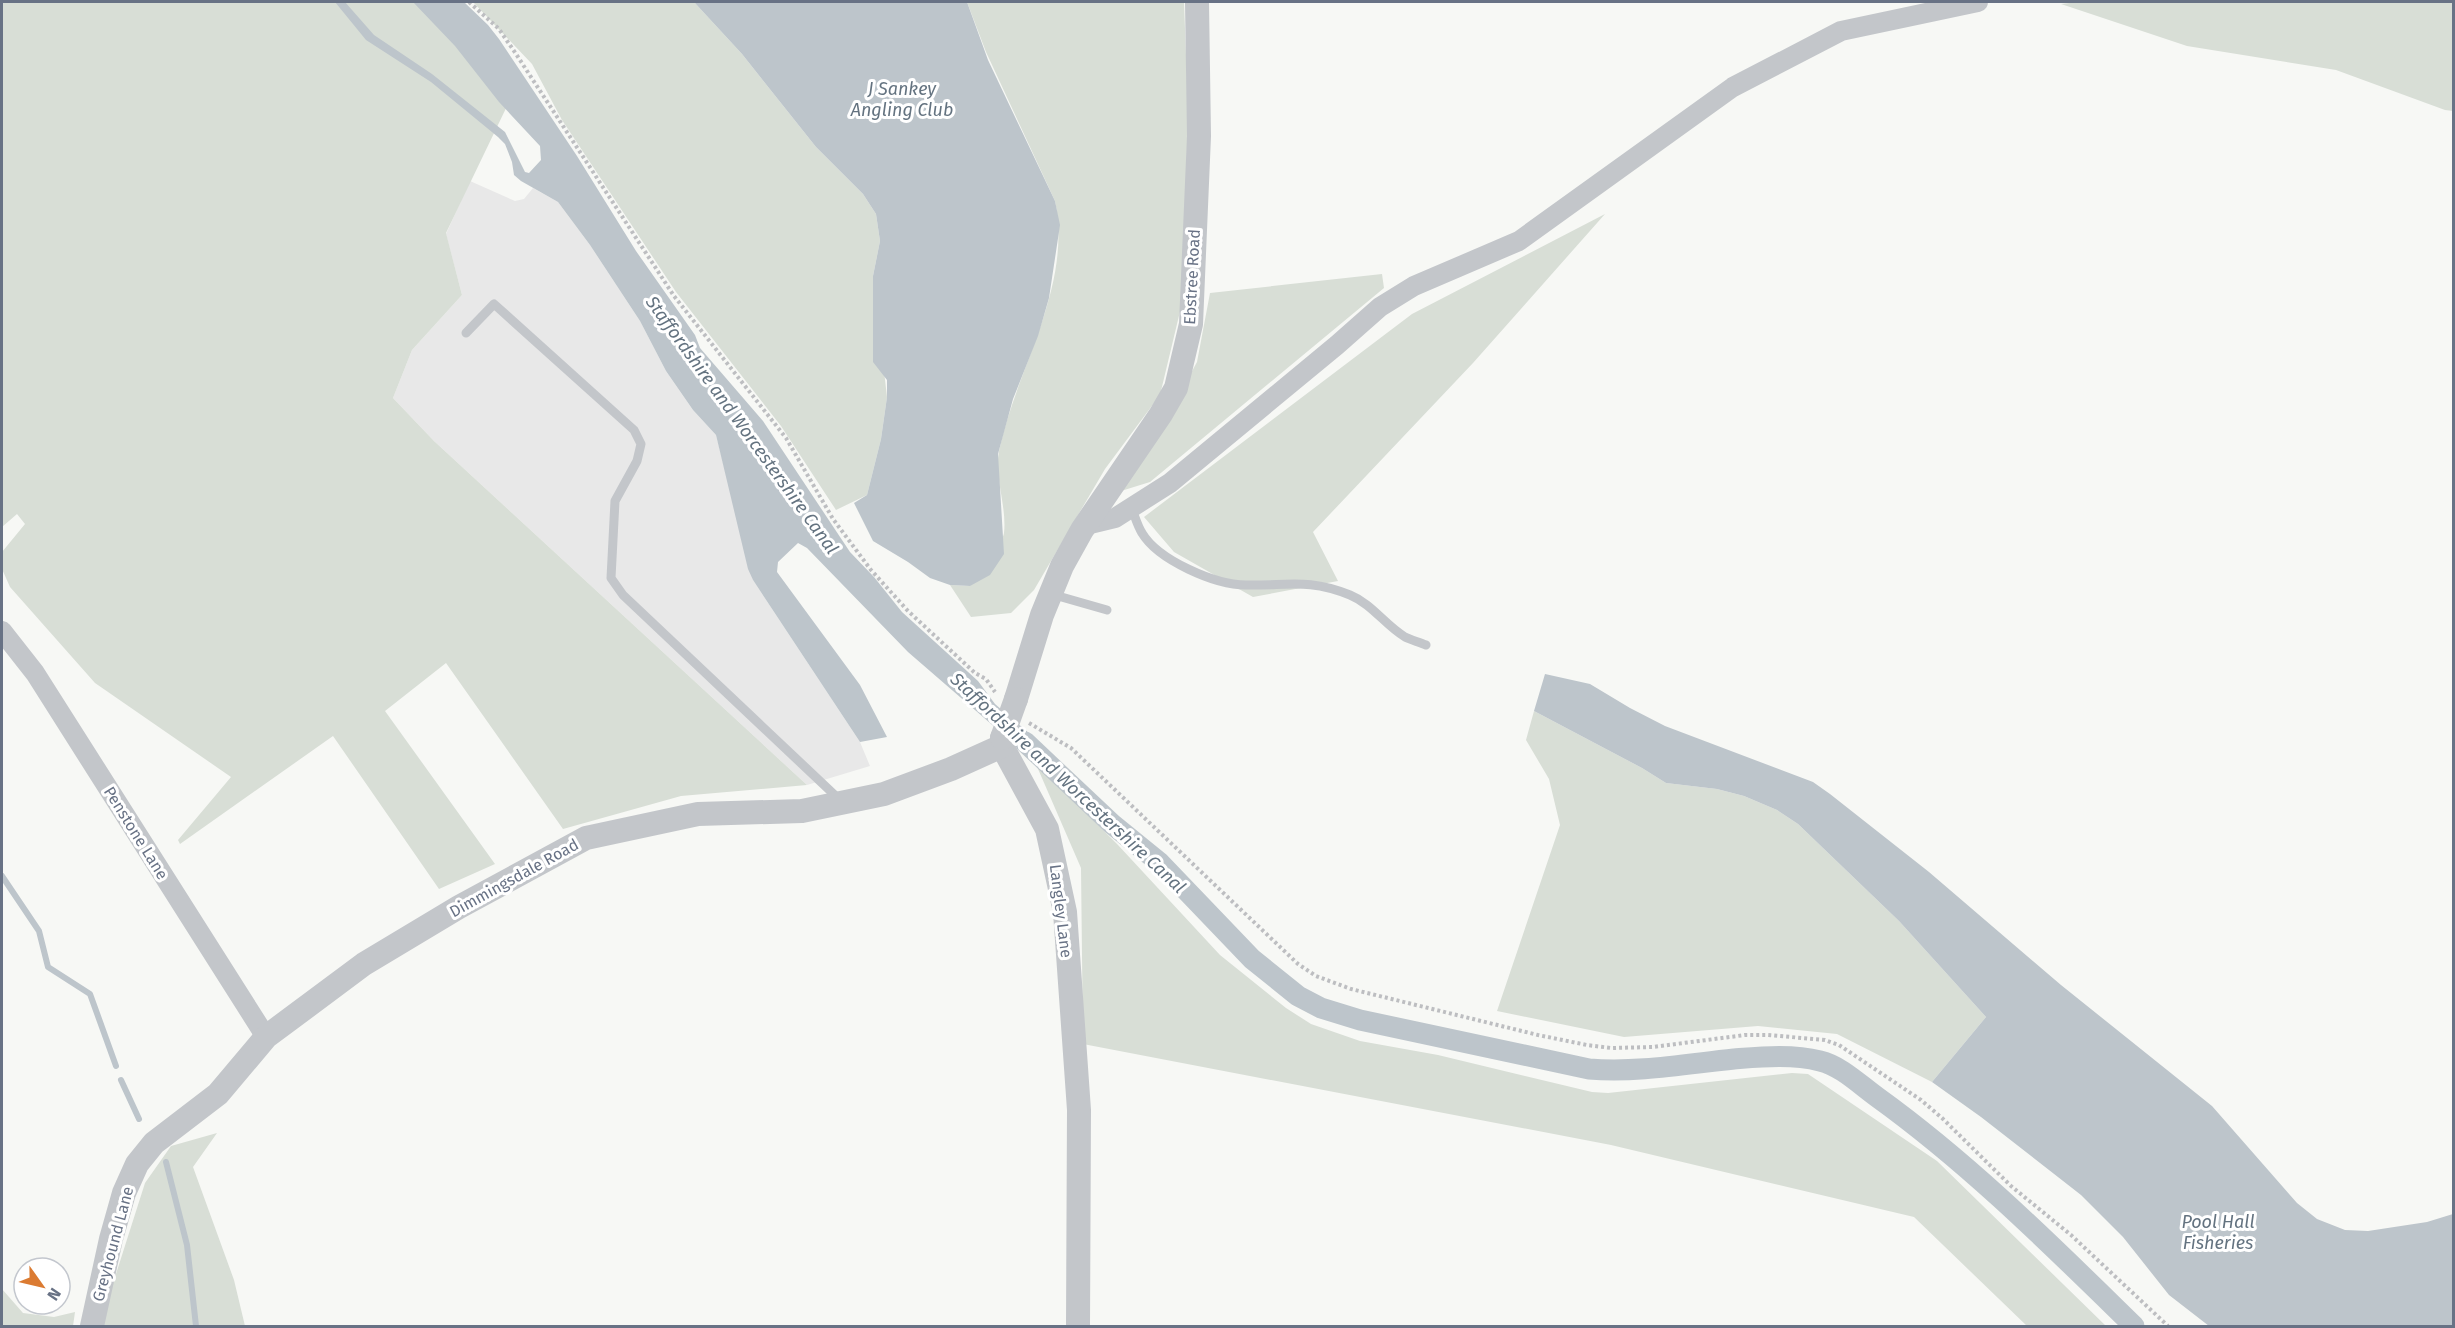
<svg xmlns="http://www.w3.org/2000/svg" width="2455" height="1328" font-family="'Fira Sans',sans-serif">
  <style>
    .built { fill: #e8e8e8 }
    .green { fill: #d8ded6 }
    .water { fill: #bdc5cb }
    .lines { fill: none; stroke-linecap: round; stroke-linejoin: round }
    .stream { stroke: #bdc5cb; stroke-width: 6 }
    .canal { stroke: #bdc5cb; stroke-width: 21 }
    .path { stroke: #bdbec1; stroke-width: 4; stroke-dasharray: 3 3; stroke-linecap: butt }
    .service { stroke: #c3c6ca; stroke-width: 9 }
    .minor { stroke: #c3c6ca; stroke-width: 20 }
    .tertiary { stroke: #c3c6ca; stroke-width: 24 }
    .tertiary-bridge { stroke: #c3c6ca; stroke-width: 24 }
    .labels { text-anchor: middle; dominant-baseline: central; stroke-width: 6; stroke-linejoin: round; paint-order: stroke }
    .street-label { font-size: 16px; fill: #687285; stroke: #fff }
    .water-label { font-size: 18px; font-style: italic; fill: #647380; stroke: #fff }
  </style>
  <rect width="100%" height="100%" fill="#f7f8f5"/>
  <path class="built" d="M470,181l45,20 9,-2 9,-11 25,14 32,43 50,76 26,50 27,39 23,25 37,145 107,162 10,24 -63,19 -373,-344 -41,-43 19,-48 50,-55 -16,-61z"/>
  <g class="green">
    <path d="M2,2h416l91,100 -63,131 16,62 -50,55 -19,48 41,43 373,344 -126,11 -118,33 -117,-166 -61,48 110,153 -56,25 -106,-153 -153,108 -2,-4 53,-63 -136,-94 -85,-96 -8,-18v-17l23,-28 -8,-10 -15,13z"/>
    <path d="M473,2h221l48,52 74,93 47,47 13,20 4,27 -7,35 14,121 -6,42 -14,56 -31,15 -55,-84 -105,-134 -114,-172 -30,-56z"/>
    <path d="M967,2h217l4,106 -5,191 -23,96 -55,74 -71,121 -23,23 -40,4 -21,-32 20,1c6,-10 33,-44 34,-53 3,-27 -10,-56 -5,-82 17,-82 74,-164 56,-250l-69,-149z"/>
    <path d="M2078,2h375v109l-8,-1 -109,-40 -149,-24 -126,-42z"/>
    <path d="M1605,214l-132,149 -160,169 25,49 -85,16 -79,-45 -30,-35 268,-203z"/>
    <path d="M1382,274l2,14 -234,194 -29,9 38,-59 38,-70 13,-69z"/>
    <path d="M1534,711l108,57 24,15 51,6 27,7 33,14 21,14 101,97 87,96 -54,65 -95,-48 -79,-8 -134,11 -127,-26 63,-186 -11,-46 -23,-39z"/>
    <path d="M1035,762l83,83 102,110 66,53 25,16 49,17 78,14 154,37 16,1 184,-20 16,1 129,87 169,165h-79l-113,-109 -303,-72 -528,-101 -2,-176z"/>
    <path d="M217,1133l-24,34 41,113 11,46h-143l6,-27 37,-116 26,-37z"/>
    <path d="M2,1289l21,24 31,4 21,-5 -2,14h-71z"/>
  </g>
  <g class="water">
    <path d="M335,2h10l29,33 58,39 73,58 20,40 4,1 12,-13 -1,-14 -41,-44 -44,-56 -42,-44h51l24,23 11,14 78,117 59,95 59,84 5,13 63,73 87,131 24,25 28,35 76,69 17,23 41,35 22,46 -23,-23 -127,-110 -101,-104 -9,-5 -20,19 -1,10 83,113 27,52 -27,5 -107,-162 -5,-11 -32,-134 -23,-25 -27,-39 -26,-50 -50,-76 -32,-43 -37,-21 -7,-6 -2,-13 -7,-18 -7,-7 -67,-55 -65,-42z"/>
    <path d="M694,2h273l21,58 67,141 5,24 -11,73 -11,38 -25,63 -15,55 6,100 -14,21 -20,11 -20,-1 -20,-7 -22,-16 -35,-21 -19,-38 13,-8 14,-56 6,-42v-17l-14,-18v-86l7,-35 -4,-27 -13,-20 -47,-47 -74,-93z"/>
    <path d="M1545,674l45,10 40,24 35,18 148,56 17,12 99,78 132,113 151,121 85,97 20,16 28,11 23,1 59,-9 26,-8v112h-244l-40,-31 -46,-58 -42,-42 -100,-78 -49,-35 54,-65 -87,-96 -101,-97 -21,-14 -33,-14 -27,-7 -51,-6 -24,-15 -108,-57z"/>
  </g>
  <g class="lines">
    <g class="stream">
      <path d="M2,876l37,55 9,36 42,27 26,72"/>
      <path d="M121,1080l18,39"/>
      <path d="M166,1162l21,83 9,81"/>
    </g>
    <path class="canal" d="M1025,742l87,82 48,39 92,96 46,37 23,12 39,12 229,49c48,4 97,-5 145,-10 27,-2 58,-5 86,2 21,5 39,23 57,36 93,67 175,149 257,229"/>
    <g class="path">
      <path d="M469,2l30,27 17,25 158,242 112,142 47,81 38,51 37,41 67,62 11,6 9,13"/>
      <path d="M1029,723l42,25 227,216 18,12 35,13 187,46 49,10 24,3 42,-1 92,-12h23l57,5 14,5 82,55 21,18 69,68 60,49 97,91"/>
    </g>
    <g class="service">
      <path d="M466,333l28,-29 140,126 7,14 -4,17 -22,40 -4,77 12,17 218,206"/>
      <path d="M1131,507c4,9 6,18 11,26 16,27 73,52 104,52 41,1 62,-7 104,10 22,9 35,30 55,42 6,3 14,5 21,8"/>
      <path d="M1051,594l56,16"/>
    </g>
    <g class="minor">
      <path d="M1086,525l29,-7 55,-35 167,-138 43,-38 34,-21 105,-45 214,-154 108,-56 137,-29"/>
      <path d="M2,631l33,42 231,364"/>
    </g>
    <g class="tertiary">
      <path d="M1016,699l26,-84 20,-49 20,-36 79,-116 15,-26 15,-64 8,-188 -2,-134"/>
      <path d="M1002,738v8l45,83 18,83 14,198 -1,216"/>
      <path d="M92,1326l19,-87 13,-46 13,-29 17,-21 64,-49 48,-57 98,-73 95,-57 127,-69 112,-24 104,-3 82,-17 67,-25 51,-23"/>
    </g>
    <path class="tertiary-bridge" d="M1002,738l14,-39"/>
  </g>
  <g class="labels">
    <g class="street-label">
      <text transform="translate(1192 277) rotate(-87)">Ebstree Road</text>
      <text transform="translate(136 833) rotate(58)">Penstone Lane</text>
      <text transform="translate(514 878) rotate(-29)">Dimmingsdale Road</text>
      <text transform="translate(1061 911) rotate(83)">Langley Lane</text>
      <text transform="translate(113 1244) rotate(-75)">Greyhound Lane</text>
    </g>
    <g class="water-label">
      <text x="902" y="89">J Sankey<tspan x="902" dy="21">Angling Club</tspan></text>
      <text transform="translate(742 425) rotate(54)">Staffordshire and Worcestershire Canal</text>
      <text transform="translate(1068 783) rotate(43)">Staffordshire and Worcestershire Canal</text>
      <text x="2218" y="1222">Pool Hall<tspan x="2218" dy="21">Fisheries</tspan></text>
    </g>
  </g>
  <rect width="2455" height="1328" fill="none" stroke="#687285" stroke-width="6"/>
  <g transform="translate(42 1286) rotate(124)"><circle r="28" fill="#ffffff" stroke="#c3c7ce" stroke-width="1.5"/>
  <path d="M0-4.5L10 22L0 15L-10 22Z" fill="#db7b32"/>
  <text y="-9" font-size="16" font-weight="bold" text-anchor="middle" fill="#687285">N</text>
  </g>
</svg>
